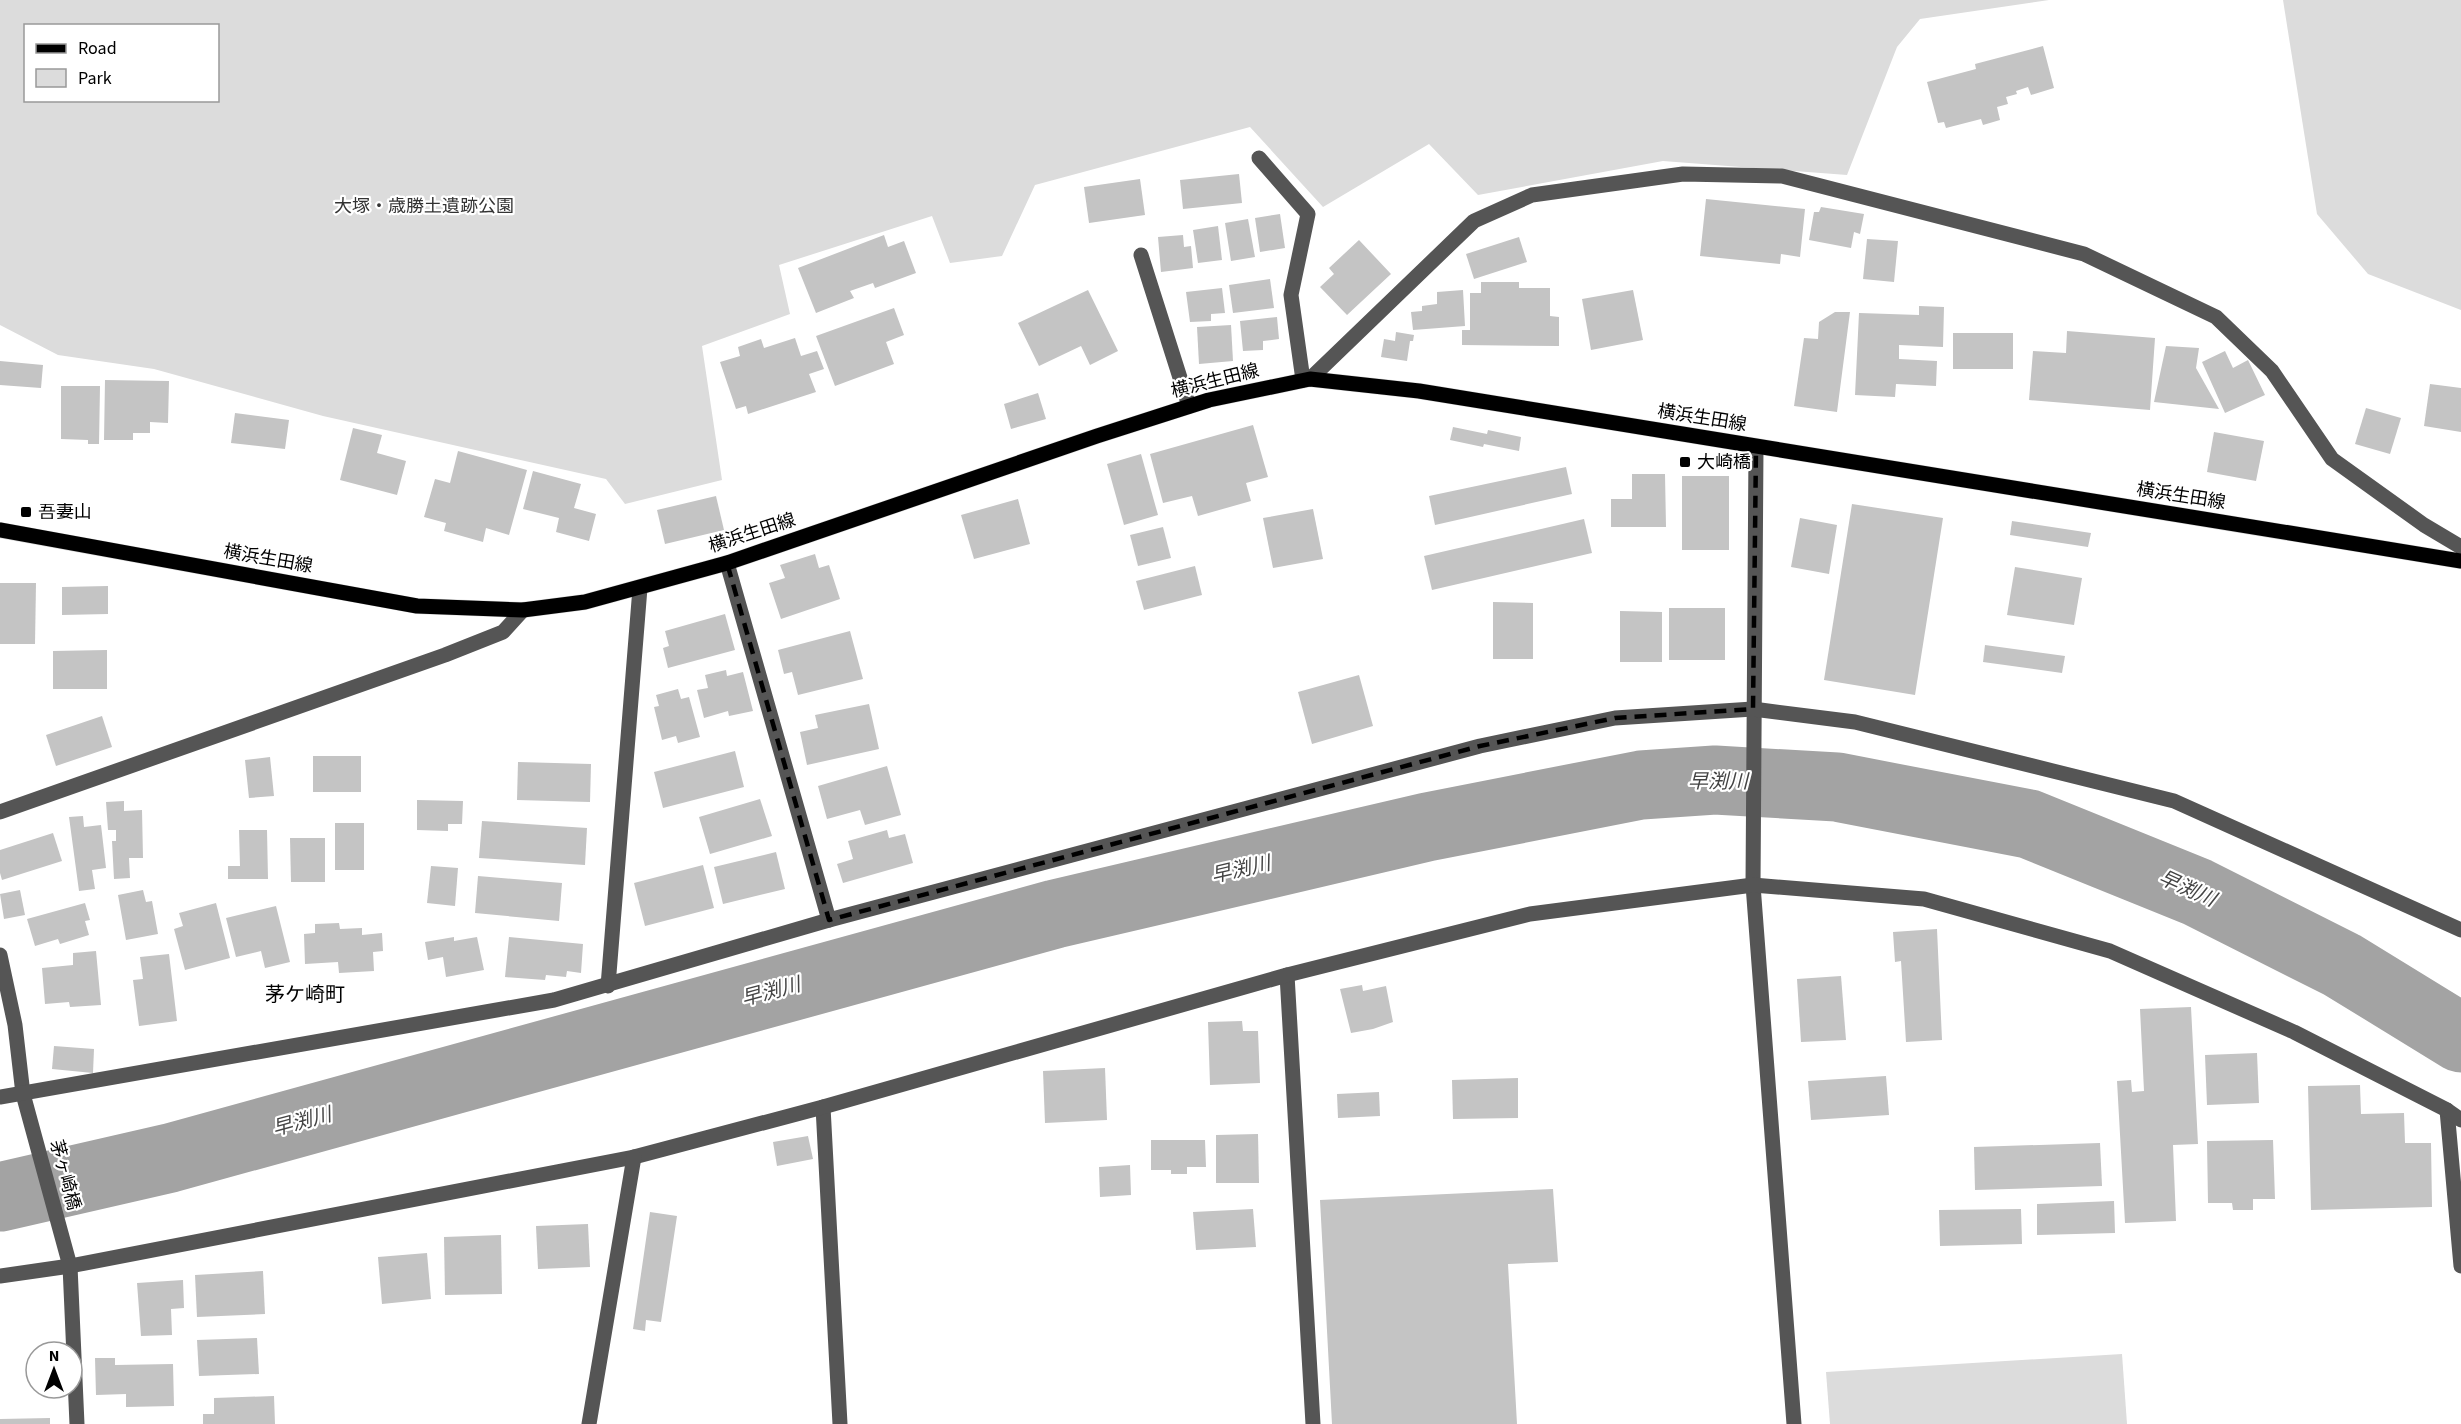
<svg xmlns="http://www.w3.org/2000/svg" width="2461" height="1424" font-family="'Source Sans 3','Noto Sans JP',sans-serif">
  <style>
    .green { fill: #dcdcdc; fill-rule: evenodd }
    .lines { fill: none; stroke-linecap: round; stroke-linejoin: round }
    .river { stroke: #a3a3a3; stroke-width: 69 }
    .building { fill: #c4c4c4 }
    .major-casing { stroke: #dbdbdb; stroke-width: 16 }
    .minor { stroke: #555; stroke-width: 15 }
    .major { stroke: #000; stroke-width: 15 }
    .marked { fill: none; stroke: #000; stroke-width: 4.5; stroke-dasharray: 12 8; stroke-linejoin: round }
    .poi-dot { fill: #000; stroke: #fff; stroke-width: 2 }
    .labels { text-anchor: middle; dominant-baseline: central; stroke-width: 4.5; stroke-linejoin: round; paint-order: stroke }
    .park-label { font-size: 18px; fill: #333; stroke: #fff }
    .street-label { font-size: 18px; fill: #000; stroke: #fff }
    .poi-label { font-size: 18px; fill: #000; stroke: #fff; text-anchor: start }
    .water-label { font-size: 20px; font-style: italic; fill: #444; stroke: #fff }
    .neighbourhood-label { font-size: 20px; fill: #000; stroke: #fff }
  </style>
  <rect width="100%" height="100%" fill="#fff"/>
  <g class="green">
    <path d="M0,0h2049l-129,19 -23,28 -50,128 -184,-14 -185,34 -49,-51 -106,63 -73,-80 -215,58 -33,71 -52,7 -18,-47 -153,49 11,49 -88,32 20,134 -97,24 -19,-25 -283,-63 -169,-47 -96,-14 -58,-30zM26,26h192v74h-192z"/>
    <path d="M2283,0h178v310l-93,-36 -51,-60z"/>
    <path d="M2122,1354l5,70h-297l-4,-52z"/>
  </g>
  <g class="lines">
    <path class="river" d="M0,1197l170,-39 885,-244 372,-87 214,-42 74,-5 122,7 192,37 168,68 145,73 119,73"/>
  </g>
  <g class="building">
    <path d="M2043,46l11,42 -23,7 -3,-8 -12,4 1,3 -11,3 2,7 -11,3 3,13 -17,5 -2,-6 -35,9 -2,-6 -6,1 -11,-41 49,-13 -1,-5z"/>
    <path d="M1239,174l3,29 -59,6 -3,-29z"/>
    <path d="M1140,179l5,36 -56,8 -5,-36z"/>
    <path d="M1706,199l99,10 -5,48 -19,-3 -1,10 -80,-8z"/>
    <path d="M1821,207l43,7 -4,20 -6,-2 -3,16 -42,-8 5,-28h5z"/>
    <path d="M1280,214l5,34 -25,4 -5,-34z"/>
    <path d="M1248,219l7,38 -24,4 -6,-38z"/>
    <path d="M1218,226l4,34 -24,3 -5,-33z"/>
    <path d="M884,235l4,12 16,-6 12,32 -41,15 -2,-5 -23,8 4,7 -38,15 -18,-45z"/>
    <path d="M1183,235l1,12 7,-1 2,22 -32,4 -3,-35z"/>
    <path d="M1519,237l8,25 -53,17 -8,-25z"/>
    <path d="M1867,239l31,2 -4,41 -31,-3z"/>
    <path d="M1359,240l32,34 -44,41 -27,-28 14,-13 -5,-6z"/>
    <path d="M1270,279l4,29 -41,5 -4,-28z"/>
    <path d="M1481,282h38v6h31v28l9,1v29l-97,-1v-15h8v-37h11z"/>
    <path d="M1222,288l3,25 -14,1v7l-21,1 -4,-30z"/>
    <path d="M1088,290l30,61 -28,14 -9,-19 -42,20 -21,-43z"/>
    <path d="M1463,290l2,36 -52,4 -2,-18 11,-1v-5l15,-2v-12z"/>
    <path d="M1633,290l10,50 -52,10 -9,-51z"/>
    <path d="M1919,306l25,1 -1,40 -44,-2v14l38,2 -1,25 -40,-2 -1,13 -40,-2 4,-82 60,2z"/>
    <path d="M894,308l10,27 -18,7 8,22 -59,22 -19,-50z"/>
    <path d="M1835,312h15l-13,100 -43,-6 10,-68 14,1 1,-17z"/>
    <path d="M1277,317l2,22 -16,2v9l-20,1 -3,-30z"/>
    <path d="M1231,325l2,36 -34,3 -2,-37z"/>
    <path d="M2067,331l88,7 -5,72 -121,-10 4,-49 33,2z"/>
    <path d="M1396,332l18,3 -1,6h-3l-3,20 -26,-4 3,-18 11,2z"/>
    <rect x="1953" y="333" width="60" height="36"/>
    <path d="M795,338l6,18 16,-5 7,18 -15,5 7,18 -68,22 -2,-8 -10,3 -16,-47 20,-6 -2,-9 23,-8 3,9z"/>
    <path d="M2166,346l33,2 -3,20 23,41 -65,-7z"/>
    <path d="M2225,351l8,17 15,-8 17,35 -40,18 -23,-51z"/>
    <path d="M0,361l43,4 -2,23 -41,-3z"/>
    <path d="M105,380l64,1 -1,42 -18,-1v11h-17v7h-29z"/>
    <path d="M2430,384l31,4v44l-37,-6z"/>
    <path d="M61,386h39l-1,58h-11v-4l-27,-1z"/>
    <path d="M1038,393l8,26 -35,10 -7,-25z"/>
    <path d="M2366,408l35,10 -11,36 -35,-10z"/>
    <path d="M235,413l54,7 -4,29 -54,-6z"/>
    <path d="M1253,425l15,52 -22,6 5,18 -53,15 -6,-20 -29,7 -13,-49z"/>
    <path d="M1453,427l34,7 1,-4 33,7 -2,14 -35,-7 -1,3 -33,-7z"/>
    <path d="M353,428l29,7 -5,18 29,8 -9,34 -57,-15z"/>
    <path d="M2214,432l50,9 -8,40 -49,-9z"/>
    <path d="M458,451l69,19 -18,65 -23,-7 -3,14 -39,-11 2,-8 -22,-6 11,-38 15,4z"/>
    <path d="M1141,454l17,61 -34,10 -17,-61z"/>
    <path d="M1566,467l6,27 -137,31 -6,-29z"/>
    <path d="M533,471l48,13 -7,24 22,6 -7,27 -33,-9 3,-14 -36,-9z"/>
    <path d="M1632,474h33l1,53h-55v-28h21z"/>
    <rect x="1682" y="476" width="47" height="74"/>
    <path d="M716,496l8,34 -59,14 -8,-34z"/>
    <path d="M1018,499l12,45 -56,15 -13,-44z"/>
    <path d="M1852,504l91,14 -28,177 -91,-15z"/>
    <path d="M1313,509l10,50 -50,9 -10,-50z"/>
    <path d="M1800,518l37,7 -8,49 -38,-7z"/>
    <path d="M1584,519l8,34 -160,37 -8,-34z"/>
    <path d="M2012,521l79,12 -3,14 -78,-12z"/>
    <path d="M1163,527l8,31 -33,8 -8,-31z"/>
    <path d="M815,554l4,14 10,-3 11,34 -59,20 -12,-36 16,-5 -5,-13z"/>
    <path d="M1195,566l7,29 -58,15 -8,-29z"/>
    <path d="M2015,567l67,11 -8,47 -67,-10z"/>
    <path d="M0,583h36l-1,61h-35z"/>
    <path d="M108,586v28l-46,1v-28z"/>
    <path d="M1493,602l40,1v56h-40z"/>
    <rect x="1669" y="608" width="56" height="52"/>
    <path d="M1620,611l42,1v50h-42z"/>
    <path d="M725,614l10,36 -67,18 -5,-20 6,-2 -4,-15z"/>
    <path d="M850,631l13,48 -65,16 -6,-23 -8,2 -6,-24z"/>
    <path d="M1985,645l80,11 -3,17 -79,-11z"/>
    <path d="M107,650v39h-54v-38z"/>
    <path d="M726,670l1,6 16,-4 10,39 -24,5 -1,-5 -24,7 -7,-28 11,-2 -3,-13z"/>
    <path d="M1359,675l14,51 -61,18 -14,-52z"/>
    <path d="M678,689l3,10 8,-2 11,40 -22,6 -2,-7 -14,4 -8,-33 5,-1 -3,-11z"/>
    <path d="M869,704l10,45 -72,16 -7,-33 18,-4 -3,-13z"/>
    <path d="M102,716l10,31 -56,19 -10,-31z"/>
    <path d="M735,751l9,36 -81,21 -9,-36z"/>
    <rect x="313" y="756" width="48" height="36"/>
    <path d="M270,757l4,39 -25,2 -4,-38z"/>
    <path d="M518,762l73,2 -1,38 -73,-2z"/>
    <path d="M887,766l14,49 -36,10 -5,-15 -33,9 -9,-33z"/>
    <path d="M760,799l12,37 -62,18 -11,-37z"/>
    <path d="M417,800l46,1 -1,23h-14v7l-31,-1z"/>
    <path d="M124,801v10l18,-1 1,48h-14l1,20 -16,1 -2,-38h4v-11h-8l-2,-28z"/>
    <path d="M83,816l1,11 17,-2 5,43 -14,2 3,19 -16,2 -10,-74z"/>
    <path d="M482,821l105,7 -2,37 -106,-7z"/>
    <rect x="335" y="823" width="29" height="47"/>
    <path d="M239,830h28l1,49h-40v-13h12z"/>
    <path d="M887,830l2,8 16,-4 8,29 -70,20 -6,-19 16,-5 -5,-18z"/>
    <path d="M53,833l9,28 -60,19 -2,-7v-23z"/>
    <path d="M290,838h35v44h-34z"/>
    <path d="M776,852l9,37 -62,15 -9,-37z"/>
    <path d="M703,865l11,43 -69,18 -11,-43z"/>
    <path d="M431,866l27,2 -3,38 -28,-3z"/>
    <path d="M478,876l84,7 -3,38 -84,-8z"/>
    <path d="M20,890l5,25 -21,4 -4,-25z"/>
    <path d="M143,890l3,12 6,-1 6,33 -32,6 -8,-45z"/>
    <path d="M85,903l5,17 -5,1 4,14 -29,9 -2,-5 -23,7 -8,-27z"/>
    <path d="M216,903l14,55 -45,12 -11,-41 9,-3 -4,-13z"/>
    <path d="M276,906l14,56 -25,6 -4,-17 -25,6 -10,-39z"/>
    <path d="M339,923l1,6 22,-1v7l20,-2 1,18 -10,1 1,19 -35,2 -1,-11 -33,2 -1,-30 11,-1v-9z"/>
    <path d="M1937,929l5,111 -36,2 -5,-81 -6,1 -2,-30z"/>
    <path d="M454,937v4l23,-4 7,33 -38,7 -3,-20 -15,3 -3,-18z"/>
    <path d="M509,937l74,7 -2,29 -14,-2 -1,6 -20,-2 -1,5 -40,-3z"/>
    <path d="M96,951l5,54 -31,2 -1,-5 -24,2 -3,-36 31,-3v-12z"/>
    <path d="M169,954l8,67 -38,5 -6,-46 10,-1 -3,-22z"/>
    <path d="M1841,976l5,64 -45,2 -4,-63z"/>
    <path d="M1362,985l1,6 23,-5 7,36 -20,7 -22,4 -11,-44z"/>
    <path d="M2191,1007l7,137 -25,1 3,76 -51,2 -8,-142 14,-1 1,12 12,-1 -4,-82z"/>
    <path d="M1242,1021l1,10h15l2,52 -50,2 -2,-63z"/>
    <path d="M54,1046l40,3 -1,24 -41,-4z"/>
    <path d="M2257,1053l2,50 -52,2 -2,-50z"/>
    <path d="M1105,1068l2,52 -62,3 -2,-52z"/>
    <path d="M1886,1076l3,39 -78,5 -3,-39z"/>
    <path d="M1518,1078v40l-65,1 -1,-39z"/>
    <path d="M2360,1085l1,29 43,-1 1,30h26l1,64 -121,3 -3,-124z"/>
    <path d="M1379,1092l1,24 -42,2 -1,-24z"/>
    <path d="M1258,1134l1,49h-43v-48z"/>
    <path d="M808,1136l5,23 -36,7 -4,-24z"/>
    <path d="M1151,1140h54l1,27h-19v7h-16v-4h-20z"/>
    <path d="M2273,1140l2,59h-22v11h-20l-1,-7h-24l-1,-62z"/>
    <path d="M2100,1143l2,43 -127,4 -1,-43z"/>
    <path d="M1130,1165l1,30 -31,2 -1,-30z"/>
    <path d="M1553,1189l5,73 -50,2 9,160h-185l-12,-224z"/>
    <path d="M2114,1201l1,32 -78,2v-31z"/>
    <path d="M1253,1209l3,38 -60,3 -3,-38z"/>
    <path d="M2021,1209l1,35 -82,2 -1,-36z"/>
    <path d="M650,1212l27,4 -16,106 -15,-2 -1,11 -12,-2z"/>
    <path d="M588,1224l2,43 -52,2 -2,-43z"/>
    <path d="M501,1235l1,59 -57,1 -1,-58z"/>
    <path d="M427,1253l4,46 -49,5 -4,-47z"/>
    <path d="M263,1271l2,43 -68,3 -2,-42z"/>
    <path d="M183,1280l1,28 -13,1 1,26 -31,1 -4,-53z"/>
    <path d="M257,1338l2,36 -60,2 -2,-36z"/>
    <path d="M95,1358h20v7l58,-1 1,42 -48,1v-13l-30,1z"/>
    <path d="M274,1396l1,28h-72v-10h11v-16z"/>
    <path d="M50,1418v6h-50v-5z"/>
  </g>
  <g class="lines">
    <g class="major-casing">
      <path id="major" d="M0,530l417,76 106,4 62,-8 142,-39 370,-127 112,-36 101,-21 109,12 1042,170"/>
    </g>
    <g class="minor">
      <path d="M1259,158l49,56 -17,81 12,85"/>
      <path d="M1141,255l48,151"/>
      <path d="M1310,379l164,-158 58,-26 151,-21 99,2 302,78 132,63 56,54 60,88 92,66 37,22"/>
      <path d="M1756,447l-3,438 41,539"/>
      <path d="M727,563l102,357"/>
      <path d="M0,812l445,-157 58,-23 20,-22"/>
      <path d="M0,955l15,70 8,69 47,172 7,158"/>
      <path d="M1287,975l26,449"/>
      <path d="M608,986l32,-398"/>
      <path d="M0,1097l554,-97 275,-80 651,-174 135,-28 138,-9 102,13 319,79 287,129"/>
      <path d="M823,1107l17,317"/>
      <path d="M2447,1110l14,156"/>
      <path d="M0,1276l70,-10 564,-109 189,-50 464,-132 243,-61 223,-29 171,14 186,52 184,81 153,78 14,10"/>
      <path d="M589,1424l45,-267"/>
    </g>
    <use href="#major" class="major"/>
  </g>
  <path class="marked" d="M1310,379l109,12 337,56 -3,262 -138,9 -135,28 -651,174 -102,-357 462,-157z"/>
  <g class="poi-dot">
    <rect x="1679" y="456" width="12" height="12" rx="3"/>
    <rect x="20" y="506" width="12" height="12" rx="3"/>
  </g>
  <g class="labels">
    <g class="park-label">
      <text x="424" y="206">大塚・歳勝土遺跡公園</text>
    </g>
    <g class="street-label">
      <text transform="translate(1215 381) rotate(-14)">横浜生田線</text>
      <text transform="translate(1702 418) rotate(9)">横浜生田線</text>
      <text transform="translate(2181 496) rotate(9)">横浜生田線</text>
      <text transform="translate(752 533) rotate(-18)">横浜生田線</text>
      <text transform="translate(268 559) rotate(10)">横浜生田線</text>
      <text transform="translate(65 1175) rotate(75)">茅ヶ崎橋</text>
    </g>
    <g class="poi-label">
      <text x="1697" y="462">大崎橋</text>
      <text x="38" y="512">吾妻山</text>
    </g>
    <g class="water-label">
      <text x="1718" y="782">早渕川</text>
      <text transform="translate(1241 870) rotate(-13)">早渕川</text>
      <text transform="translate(2187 889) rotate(24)">早渕川</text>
      <text transform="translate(771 992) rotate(-15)">早渕川</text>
      <text transform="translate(302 1122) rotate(-15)">早渕川</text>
    </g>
    <g class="neighbourhood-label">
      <text x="305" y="995">茅ケ崎町</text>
    </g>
  </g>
  <rect x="24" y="24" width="195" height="78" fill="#ffffff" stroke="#999999" stroke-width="1.5"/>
  <rect x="36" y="44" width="30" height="9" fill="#000000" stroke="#999999" stroke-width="1.5"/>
  <text x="78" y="54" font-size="18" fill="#000000">Road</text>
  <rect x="36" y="69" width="30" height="18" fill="#dcdcdc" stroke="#999999" stroke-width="1.5"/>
  <text x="78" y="84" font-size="18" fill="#000000">Park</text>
  <g transform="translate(54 1370)"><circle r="28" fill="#ffffff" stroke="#999999" stroke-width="1.5"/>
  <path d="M0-4.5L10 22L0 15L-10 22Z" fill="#000000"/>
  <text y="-9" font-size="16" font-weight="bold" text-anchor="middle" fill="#000000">N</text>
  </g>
</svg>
